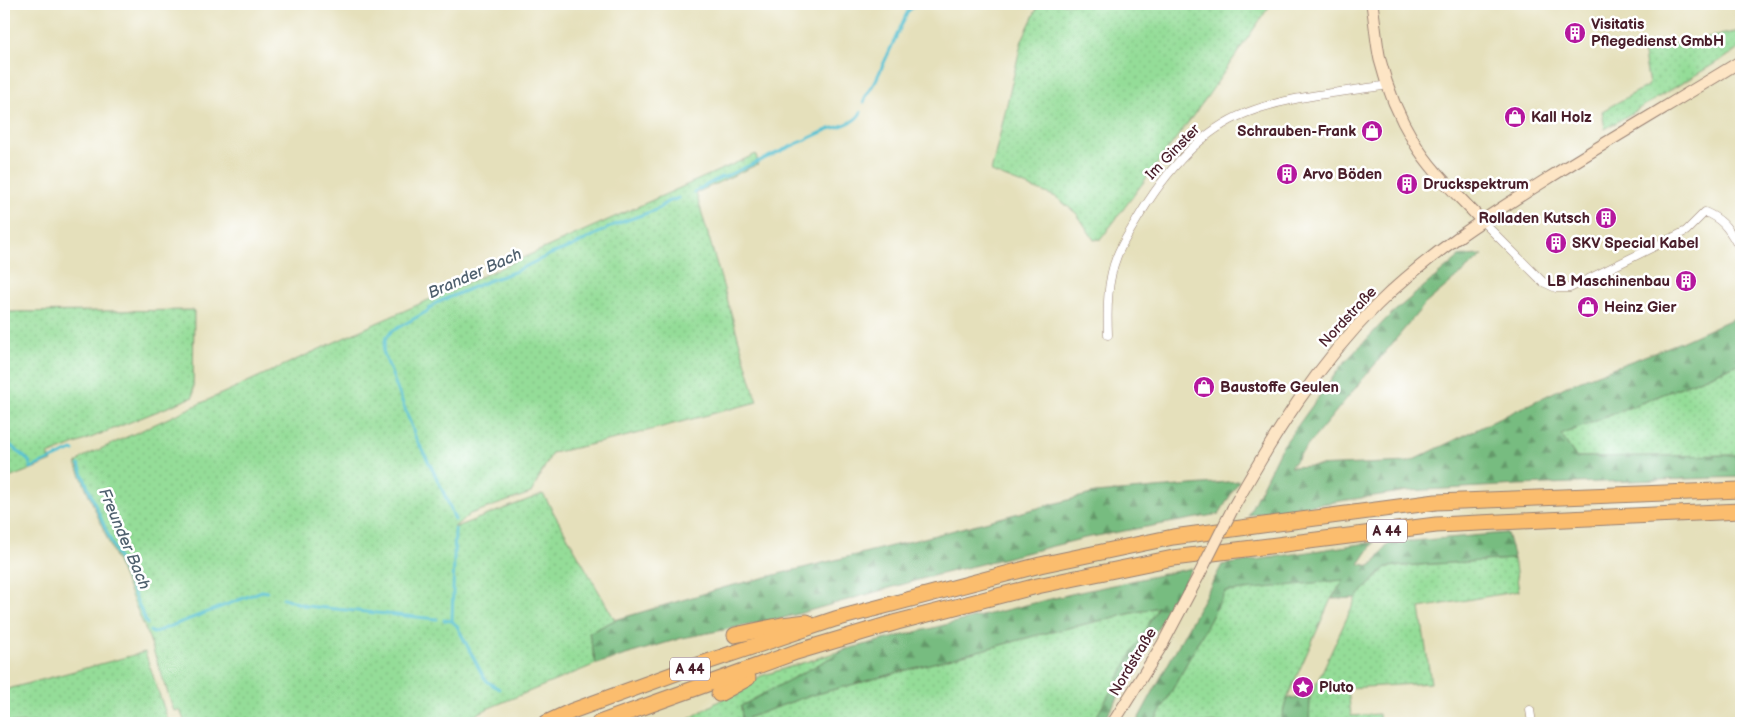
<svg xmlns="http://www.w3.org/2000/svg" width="1745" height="727" font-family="'Balsamiq Sans',sans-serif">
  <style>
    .grass { fill: url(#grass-dots); stroke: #6f7e62 }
    .forest { fill: url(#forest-firs); stroke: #606e56 }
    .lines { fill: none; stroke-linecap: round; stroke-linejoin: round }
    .stream { stroke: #57c1d2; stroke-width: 3 }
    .street-casing { stroke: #988073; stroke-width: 9 }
    .secondary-casing { stroke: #988073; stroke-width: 13 }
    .highway-casing { stroke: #988073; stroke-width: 17 }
    .street { stroke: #fff; stroke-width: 8 }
    .secondary { stroke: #fde5c5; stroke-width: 11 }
    .highway { stroke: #fbbd6e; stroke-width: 15 }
    .secondary-bridge-casing { stroke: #988073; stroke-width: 13; stroke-linecap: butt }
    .secondary-bridge { stroke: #fde5c5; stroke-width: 11 }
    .labels { text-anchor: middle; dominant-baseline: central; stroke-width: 5; stroke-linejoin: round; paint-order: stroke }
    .shield { fill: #fff; stroke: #80626b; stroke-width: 1 }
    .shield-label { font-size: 14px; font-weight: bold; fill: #4a1f2b }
    .poi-label { font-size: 15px; font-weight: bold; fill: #4a1f2b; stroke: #fff; text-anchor: start }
    .street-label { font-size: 15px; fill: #4a1f2b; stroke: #fff }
    .water-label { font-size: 16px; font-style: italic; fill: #4f606e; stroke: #fff }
  </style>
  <defs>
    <pattern id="grass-dots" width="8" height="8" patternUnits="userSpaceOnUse" patternTransform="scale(1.25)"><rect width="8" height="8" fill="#94dd98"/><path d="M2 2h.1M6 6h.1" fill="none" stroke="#81bd83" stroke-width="1.8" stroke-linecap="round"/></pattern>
    <pattern id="forest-firs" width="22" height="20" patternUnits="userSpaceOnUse" patternTransform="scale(1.25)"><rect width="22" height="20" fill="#77bc80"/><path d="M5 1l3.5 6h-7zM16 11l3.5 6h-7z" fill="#649869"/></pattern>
  </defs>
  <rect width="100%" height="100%" fill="#fff"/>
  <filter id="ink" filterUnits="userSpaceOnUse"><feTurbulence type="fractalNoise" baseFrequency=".02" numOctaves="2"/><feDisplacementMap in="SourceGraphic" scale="10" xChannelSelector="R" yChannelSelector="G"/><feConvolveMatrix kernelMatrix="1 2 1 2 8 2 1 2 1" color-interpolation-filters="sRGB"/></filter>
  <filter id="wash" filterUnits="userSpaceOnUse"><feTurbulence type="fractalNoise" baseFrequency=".0096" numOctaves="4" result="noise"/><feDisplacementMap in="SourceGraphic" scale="20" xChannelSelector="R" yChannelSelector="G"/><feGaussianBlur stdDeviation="1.12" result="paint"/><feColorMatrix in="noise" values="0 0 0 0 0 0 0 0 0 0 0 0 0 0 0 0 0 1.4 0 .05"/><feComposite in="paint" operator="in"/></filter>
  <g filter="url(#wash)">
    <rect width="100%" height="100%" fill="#e5e0bb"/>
    <g class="grass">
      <path d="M1039,4h232l-64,93 -106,142 -7,1 -17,-26 -21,-17 -65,-25 31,-132z"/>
      <path d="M1741,31v17l-136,81 -3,-18 47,-26 -6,-36z"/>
      <path d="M756,154l2,10 -62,29 61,209 -137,36 -68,15 -21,40 -61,21 -17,14 90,-34 72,126 -26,13 7,31 -107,44 -29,15h-35l-2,-3 -6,3h-232l-5,-13 -6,1 -25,-73 -73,-174 7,-7 287,-131z"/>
      <path d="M194,310l-1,87 -145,58 4,6 -48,19v-168z"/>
      <path d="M1741,363v92l-165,2 -15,-22z"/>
      <path d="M1514,559l5,32 -99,17 11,75 -83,5 3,28 28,-2 1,9h-71l1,-25 46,-100 30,-31z"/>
      <path d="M1345,579l-14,20 -44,99 -7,25h-127l10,-16 62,-115z"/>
      <path d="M1159,607l-66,116h-411l79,-47 86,-27 -106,57 1,14 60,-22 236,-63z"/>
      <path d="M145,652l24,71h-165v-33z"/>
    </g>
    <g class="forest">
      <path d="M1483,255l-58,49 -135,163 119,-5 162,-78 110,-42 60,-27v48l-180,72 15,22 165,-2v22l-223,8 -111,6 -159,24 32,-65 61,-84 48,-50 71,-60z"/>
      <path d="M1239,481l-20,33 -134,24 -160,40 -145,41 -98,19 -86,26 -7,-31 26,-13 111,-33 198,-49 171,-45z"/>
      <path d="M1507,533l7,26 -128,8 -30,31 -24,1 12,-19 -119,12 -62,115 -10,16h-17l86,-158 152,-23 -15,22 12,2 18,-23z"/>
      <path d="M1192,568l-76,133 -14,22h-9l65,-116 -120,28 -236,63 -60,22 -1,-14 106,-57 224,-55z"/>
      <path d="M1287,698h23l-1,25h-29z"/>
    </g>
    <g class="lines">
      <g class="stream">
        <path d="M864,102l2,-6 10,-16 32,-69 9,-7"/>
        <path d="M694,192l27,-15h3l105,-48c10,-2 28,-7 32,-17"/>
        <path d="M4,440l25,21 2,7 41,-18 2,1"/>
        <path d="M79,465l17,42 51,117"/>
        <path d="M455,520c-8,-22 -19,-44 -30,-65 -4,-9 -10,-15 -12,-25l-30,-79 3,-14 6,-6 34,-19 10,-9 52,-22 26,-9 37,-18 22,-8 43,-22 40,-14 11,-8 12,-4"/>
        <path d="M455,529l-3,92 5,5 26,50 5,6 11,7"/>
        <path d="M283,598l23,8 131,13"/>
        <path d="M444,620l8,1"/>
        <path d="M150,631l3,2 109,-42 5,1"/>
      </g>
    </g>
  </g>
  <g filter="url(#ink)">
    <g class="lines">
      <g class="street-casing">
        <g id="street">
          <path d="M1481,220l62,62 13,6h14l116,-57 19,-19c16,7 22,14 31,30"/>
          <path d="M1108,335c-1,-26 -1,-54 9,-79 4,-11 12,-23 18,-33 26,-45 62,-91 111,-110 45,-18 95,-20 142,-28"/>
          <path d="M1530,710l2,13"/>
        </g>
      </g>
      <g class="secondary-casing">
        <g id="secondary">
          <path d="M1372,4c3,18 4,38 8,56 7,28 19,57 34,82 17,29 44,53 67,78"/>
          <path d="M1233,508c42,-75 84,-143 144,-203 50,-50 108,-87 167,-124 65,-41 132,-80 197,-120"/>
          <path d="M1113,723l49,-78 37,-70"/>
        </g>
      </g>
      <g class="highway-casing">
        <g id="highway">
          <path d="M735,635l47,-10 25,-3"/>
          <path d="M719,694l29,-16"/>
          <path d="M546,723l26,-12 132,-48 131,-44 205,-54 133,-28 263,-35 305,-12"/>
          <path d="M599,723l197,-71 101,-30 140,-36 136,-28 263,-33 305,-14"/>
        </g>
      </g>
      <use href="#street" class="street"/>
      <use href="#secondary" class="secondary"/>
      <use href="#highway" class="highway"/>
      <g class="secondary-bridge-casing">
        <path id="secondary-bridge" d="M1199,575l34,-67"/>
      </g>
      <use href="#secondary-bridge" class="secondary-bridge"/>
    </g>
  </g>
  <defs>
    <g id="building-disc" transform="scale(1.125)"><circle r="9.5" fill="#b5179e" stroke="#fff"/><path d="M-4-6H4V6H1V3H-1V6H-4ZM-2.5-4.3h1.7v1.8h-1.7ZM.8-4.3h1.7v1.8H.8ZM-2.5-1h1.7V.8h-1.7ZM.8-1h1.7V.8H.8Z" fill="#fff"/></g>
    <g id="shop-disc" transform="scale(1.125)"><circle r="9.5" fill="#b5179e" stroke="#fff"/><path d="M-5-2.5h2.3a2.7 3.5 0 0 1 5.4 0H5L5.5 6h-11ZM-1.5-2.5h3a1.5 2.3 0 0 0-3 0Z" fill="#fff"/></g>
    <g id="sight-disc" transform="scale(1.125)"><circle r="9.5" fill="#b5179e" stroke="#fff"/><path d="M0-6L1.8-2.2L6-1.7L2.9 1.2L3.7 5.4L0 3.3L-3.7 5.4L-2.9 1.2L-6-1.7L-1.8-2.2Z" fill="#fff"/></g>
  </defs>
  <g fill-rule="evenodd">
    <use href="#building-disc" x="1575" y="33"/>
    <use href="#shop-disc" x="1515" y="117"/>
    <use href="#shop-disc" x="1372" y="131"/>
    <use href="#building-disc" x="1287" y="174"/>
    <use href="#building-disc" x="1407" y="184"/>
    <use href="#building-disc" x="1606" y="218"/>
    <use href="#building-disc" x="1556" y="243"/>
    <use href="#building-disc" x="1686" y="281"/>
    <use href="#shop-disc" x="1588" y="307"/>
    <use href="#shop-disc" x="1204" y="387"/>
    <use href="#sight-disc" x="1303" y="687"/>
  </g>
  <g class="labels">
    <g class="shield">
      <rect x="1367" y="519.5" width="40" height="23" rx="4"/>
      <rect x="670" y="657.5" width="40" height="23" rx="4"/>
    </g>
    <g class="shield-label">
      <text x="1387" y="531">A 44</text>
      <text x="690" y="669">A 44</text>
    </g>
    <g class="poi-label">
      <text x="1591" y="24">Visitatis<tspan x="1591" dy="17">Pflegedienst GmbH</tspan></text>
      <text x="1531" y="117">Kall Holz</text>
      <text x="1356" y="131" text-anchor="end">Schrauben-Frank</text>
      <text x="1303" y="174">Arvo Böden</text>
      <text x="1423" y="184">Druckspektrum</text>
      <text x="1590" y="218" text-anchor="end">Rolladen Kutsch</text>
      <text x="1572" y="243">SKV Special Kabel</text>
      <text x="1670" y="281" text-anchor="end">LB Maschinenbau</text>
      <text x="1604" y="307">Heinz Gier</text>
      <text x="1220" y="387">Baustoffe Geulen</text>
      <text x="1319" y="687">Pluto</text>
    </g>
    <g class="street-label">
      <text transform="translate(1173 152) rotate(-46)">Im Ginster</text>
      <text transform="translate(1348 317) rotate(-47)">Nordstraße</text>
      <text transform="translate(1133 662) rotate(-59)">Nordstraße</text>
    </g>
    <g class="water-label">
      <text transform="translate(475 274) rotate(-24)">Brander Bach</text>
      <text transform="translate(124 539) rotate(67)">Freunder Bach</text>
    </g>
  </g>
  <rect width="1745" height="727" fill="none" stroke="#fff" stroke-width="20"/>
</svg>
